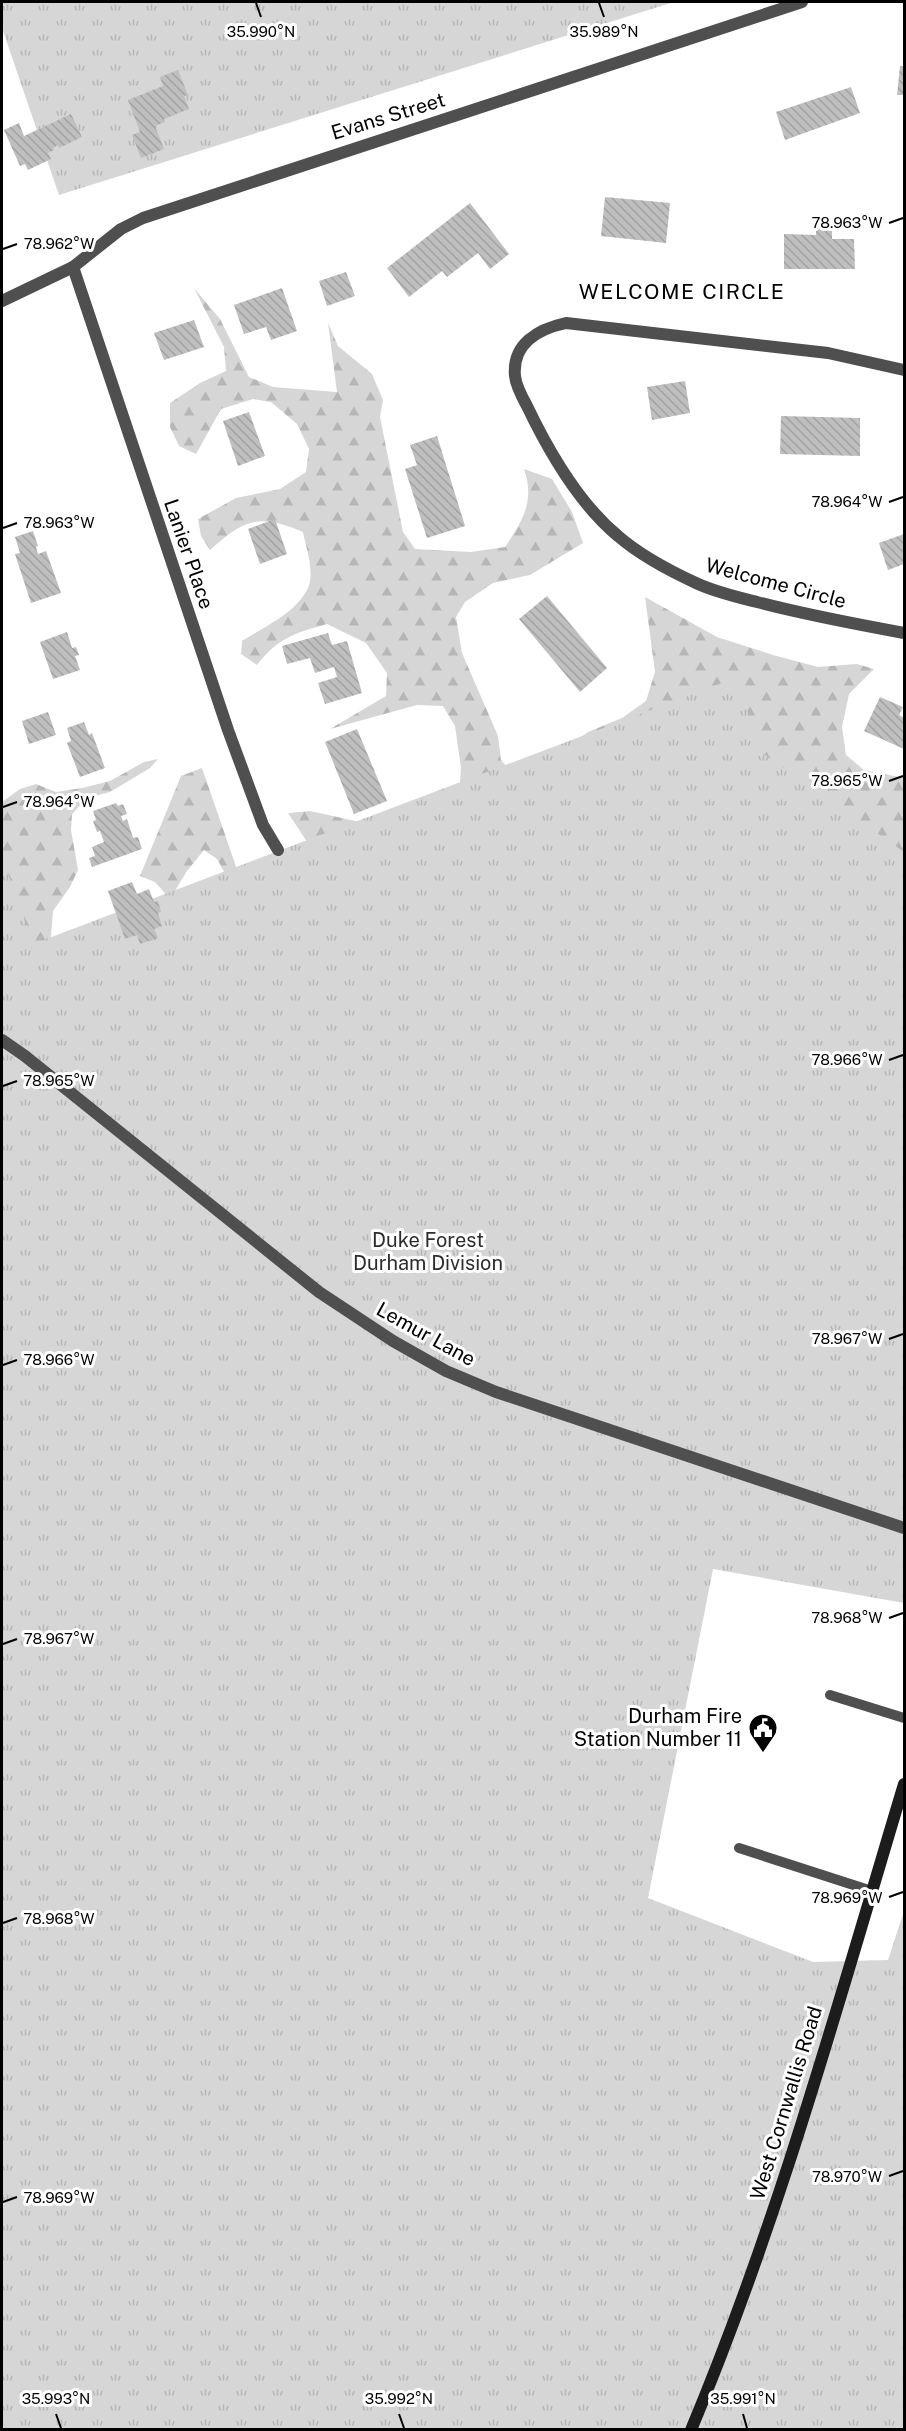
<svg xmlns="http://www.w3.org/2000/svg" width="906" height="2431" font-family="'Public Sans',sans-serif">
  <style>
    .forest { fill: url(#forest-firs) }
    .park { fill: url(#park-tufts) }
    .building { fill: url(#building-back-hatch) }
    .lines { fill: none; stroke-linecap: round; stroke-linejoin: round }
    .lane { stroke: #4f4f4f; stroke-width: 10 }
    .street { stroke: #4f4f4f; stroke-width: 12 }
    .secondary { stroke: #1c1c1c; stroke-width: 12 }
    .ticks { fill: none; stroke: #000; stroke-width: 2 }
    .labels { text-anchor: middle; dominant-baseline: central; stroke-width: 6; stroke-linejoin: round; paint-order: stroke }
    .street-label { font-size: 20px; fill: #000; stroke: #fff }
    .park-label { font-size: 20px; fill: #2d2d2d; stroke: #fff }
    .poi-label { font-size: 20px; fill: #000; stroke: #fff; text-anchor: end }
    .neighbourhood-label { font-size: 21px; letter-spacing: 1.5px; fill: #000; stroke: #fff }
    .ticks-label { font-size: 15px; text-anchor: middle; fill: #000; stroke: #fff; stroke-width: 6; stroke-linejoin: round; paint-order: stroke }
  </style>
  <defs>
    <pattern id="forest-firs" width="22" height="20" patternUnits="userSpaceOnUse" patternTransform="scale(1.5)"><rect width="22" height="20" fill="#d6d6d6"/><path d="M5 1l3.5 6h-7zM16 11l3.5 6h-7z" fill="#b6b6b6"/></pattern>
    <pattern id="park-tufts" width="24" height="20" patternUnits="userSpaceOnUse" patternTransform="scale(1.5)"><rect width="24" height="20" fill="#d6d6d6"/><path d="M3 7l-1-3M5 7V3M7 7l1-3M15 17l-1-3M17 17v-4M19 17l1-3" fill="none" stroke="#b6b6b6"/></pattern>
    <pattern id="building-back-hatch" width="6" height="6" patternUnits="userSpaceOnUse" patternTransform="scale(1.5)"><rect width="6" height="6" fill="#bfbfbf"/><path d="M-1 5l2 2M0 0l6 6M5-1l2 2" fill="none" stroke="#a2a2a2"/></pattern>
  </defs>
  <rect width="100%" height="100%" fill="#fff"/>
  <path class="forest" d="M194,288l26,31 29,58 24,10 64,5 -9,-69 10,23 34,28 11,26 -3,17 23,115 12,17 56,3 34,-5c18,-27 30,-46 19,-78l28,10 20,33 11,31 -53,32 -37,8 -28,19 -9,15 6,36 36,83 3,24 13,15 17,-2 57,-41 34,-14 24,-17 9,-29 -10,-75 72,40 56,18 45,12 39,-3 17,5 -25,25 -7,33 4,28 18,15 40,8v744l-902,-487v-233l18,-13 16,-5 20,8 26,-4 28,-7 34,-19 14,-3 -8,9 -40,24 -23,6 -15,16 -1,16 7,40 -8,17 -17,24 -3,36 183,-59 -16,-29 -13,-9 -17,21 -17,28 -15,-17 -15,-6 41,-100 21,-8 39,113 78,-21 -31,-47 22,-2 59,13 90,-29 2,-27 -6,-42 -12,-20 -26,-1 -87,24 56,-33 1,-23 -21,-30 -39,-19c-32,9 -49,14 -70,41l-16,-11 1,-13c22,-14 54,-28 66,-53 7,-15 -2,-41 -5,-56 -44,-19 -59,-13 -93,18l-9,-14 -3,-17 38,-21 44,-9 26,-17 3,-23 -12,-25 -26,-22 -18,-3 -32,10 -25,45 -17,-8 -9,-19v-24l30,-20 26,-12 -2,-24z"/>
  <g class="park">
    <path d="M2,2h672l-615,193 -57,-167z"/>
    <path d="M738,677l20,73 146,102v751l-191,-34 -65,329 165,64 75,-2 16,-49v518h-902v-1573l31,88z"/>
  </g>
  <g class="building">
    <path d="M900,66h4v29h-7z"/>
    <path d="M178,70l10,25 -4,1 5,13 -25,10 1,3 -10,4 9,23 -23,9 -9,-23 8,-3 -12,-32 35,-14 -3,-9z"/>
    <path d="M851,87l9,26 -75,27 -9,-28z"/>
    <path d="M71,114l11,23 -23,11 -1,-3 -5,3 1,2 -6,3 3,6 -23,11 -3,-6 -5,2 -16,-36 15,-7 5,13z"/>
    <path d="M605,197l65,6 -4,40 -65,-7z"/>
    <path d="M470,203l39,51 -19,15 -12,-16 -31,24 -5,-6 -33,26 -22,-29z"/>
    <path d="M816,225h16v14h22l1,30h-71v-35l32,1z"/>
    <path d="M346,272l9,24 -28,10 -8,-25z"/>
    <path d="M282,288l15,43 -26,9 -5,-13 -22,7 -10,-29z"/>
    <path d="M194,320l10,27 -40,13 -10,-27z"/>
    <path d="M685,381l5,32 -38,7 -5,-33z"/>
    <path d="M249,412l16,44 -27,10 -15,-45z"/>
    <path d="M781,416l79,2v38l-80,-2z"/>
    <path d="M437,436l28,90 -38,12 -22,-69 12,-4 -7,-20z"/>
    <path d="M275,519l12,35 -27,10 -12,-35z"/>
    <path d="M33,531l5,15 -2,1 2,7 8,-3 15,42 -30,10 -16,-49 5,-1 -5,-16z"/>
    <path d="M904,534v30l-16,6 -9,-27z"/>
    <path d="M547,596l60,72 -27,24 -61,-73z"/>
    <path d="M67,632l5,16 4,-1 3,8 -4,1 5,14 -27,9 -13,-37z"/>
    <path d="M328,633l4,12 15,-4 15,52 -37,11 -7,-21 19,-6 -3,-10 -19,6 -5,-15 -23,6 -5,-18z"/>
    <path d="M880,697l23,10 -4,8 5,3v31l-40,-18z"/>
    <path d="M48,712l8,23 -27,9 -7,-23z"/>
    <path d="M84,722l5,13 3,-2 13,35 -25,9 -13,-34 4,-2 -4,-13z"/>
    <path d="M357,729l30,72 -33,13 -29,-72z"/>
    <path d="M116,803l2,3 5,-2 4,10 -6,2 2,5 4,-2 6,19 5,-1 4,12 -50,18 -3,-9 6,-2 -3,-9 12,-5 -4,-11 -3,1 -4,-11 3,-1 -3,-9z"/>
    <path d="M132,882l5,12 12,-5 5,13 4,-1 3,11 -3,1 4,13 -8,3 4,9 -18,6 -3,-9 -12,4 -17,-48z"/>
  </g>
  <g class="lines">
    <g class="lane">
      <path d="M830,1695l74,23"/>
      <path d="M739,1848l133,43"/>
    </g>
    <g class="street">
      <path d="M73,267l155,463 35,95 15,25"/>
      <path d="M2,301l71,-34 48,-38 22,-11 659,-216"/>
      <path d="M904,370l-76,-17 -262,-30c-28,6 -54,21 -51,53 1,10 7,21 12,30 22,46 51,97 91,130 22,19 52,35 78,47 19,9 41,14 61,19 49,13 98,22 147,31"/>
      <path d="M2,1040l23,16 294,236 74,49 53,30 50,21 408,136"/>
    </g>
    <path class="secondary" d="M691,2430c88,-210 148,-430 213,-646"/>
  </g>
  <path class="ticks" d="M256,3l5,14M599,3l5,14M889,223l14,-5M3,249l14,-5M889,502l14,-5M3,528l14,-5M889,781l14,-5M3,807l14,-5M889,1060l14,-5M3,1086l14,-5M889,1339l14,-5M3,1365l14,-5M889,1618l14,-5M3,1644l14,-5M889,1897l14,-5M3,1923l14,-5M889,2176l14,-5M3,2202l14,-5M56,2414l5,14M399,2414l5,14M743,2414l4,14"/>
  <defs>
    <g id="civic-pin" transform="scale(1.5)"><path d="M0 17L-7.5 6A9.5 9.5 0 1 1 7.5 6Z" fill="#000" stroke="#fff"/><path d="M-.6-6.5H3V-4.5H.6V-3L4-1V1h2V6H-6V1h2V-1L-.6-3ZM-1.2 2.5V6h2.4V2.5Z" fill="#fff"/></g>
  </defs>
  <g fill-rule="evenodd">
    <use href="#civic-pin" x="763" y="1728"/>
  </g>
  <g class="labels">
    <g class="street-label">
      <text transform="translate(388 116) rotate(-17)">Evans Street</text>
      <text transform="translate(189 554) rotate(71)">Lanier Place</text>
      <text transform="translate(776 583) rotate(15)">Welcome Circle</text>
      <text transform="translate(426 1334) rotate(29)">Lemur Lane</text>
      <text transform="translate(786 2103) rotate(-73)">West Cornwallis Road</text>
    </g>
    <g class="park-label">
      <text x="428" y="1240">Duke Forest<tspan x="428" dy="23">Durham Division</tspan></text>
    </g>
    <g class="poi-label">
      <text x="742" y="1716">Durham Fire<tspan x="742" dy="23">Station Number 11</tspan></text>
    </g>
    <g class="neighbourhood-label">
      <text x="682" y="291">WELCOME CIRCLE</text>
    </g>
  </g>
  <g class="ticks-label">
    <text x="261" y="37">35.990°N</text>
    <text x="604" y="37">35.989°N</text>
    <text x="847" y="228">78.963°W</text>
    <text x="59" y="249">78.962°W</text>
    <text x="847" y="507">78.964°W</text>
    <text x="59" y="528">78.963°W</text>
    <text x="847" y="786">78.965°W</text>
    <text x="59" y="807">78.964°W</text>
    <text x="847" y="1065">78.966°W</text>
    <text x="59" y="1086">78.965°W</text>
    <text x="847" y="1344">78.967°W</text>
    <text x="59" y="1365">78.966°W</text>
    <text x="847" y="1623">78.968°W</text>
    <text x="59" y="1644">78.967°W</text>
    <text x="847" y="1903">78.969°W</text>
    <text x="59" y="1924">78.968°W</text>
    <text x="847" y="2182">78.970°W</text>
    <text x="59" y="2203">78.969°W</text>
    <text x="56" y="2404">35.993°N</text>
    <text x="399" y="2404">35.992°N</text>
    <text x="743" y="2404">35.991°N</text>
  </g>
  <rect width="906" height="2431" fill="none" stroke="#000000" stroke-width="6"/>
</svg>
